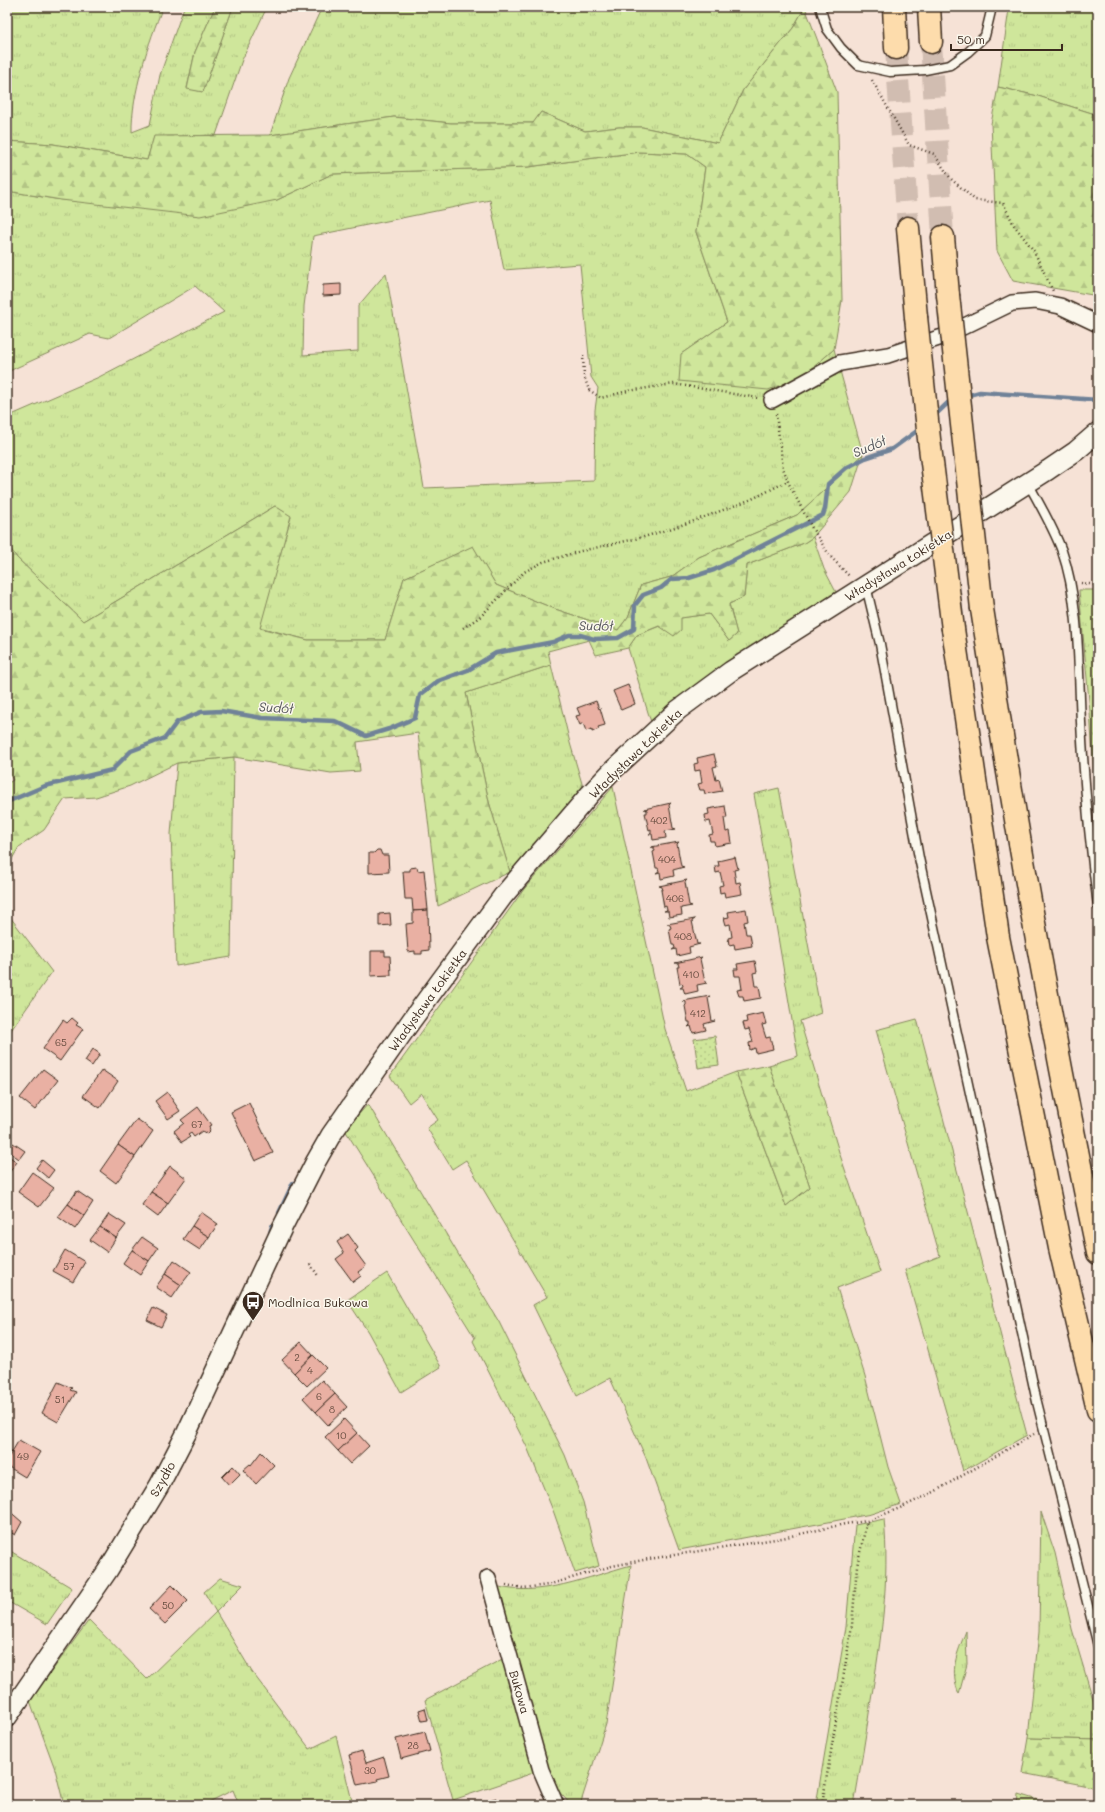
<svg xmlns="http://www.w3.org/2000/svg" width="1105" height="1812" font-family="Mali,sans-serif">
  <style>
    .grass { fill: url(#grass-tufts); stroke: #85885c; fill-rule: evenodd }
    .forest { fill: url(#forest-firs); stroke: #85885c }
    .park { fill: url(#park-dots); stroke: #85885c }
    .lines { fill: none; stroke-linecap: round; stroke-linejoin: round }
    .stream { stroke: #6f8298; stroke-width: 4.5 }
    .building { fill: #e9b0a3; stroke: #3b2a1e }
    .motorway-tunnel { stroke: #d1bdb1; stroke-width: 22; stroke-dasharray: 22 11; stroke-linecap: butt }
    .service-casing { stroke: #3b2a1e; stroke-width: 11 }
    .minor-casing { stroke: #3b2a1e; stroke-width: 18 }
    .tertiary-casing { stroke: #3b2a1e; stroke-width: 22 }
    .motorway-casing { stroke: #3b2a1e; stroke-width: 25 }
    .path { stroke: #3b2a1e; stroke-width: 2.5; stroke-dasharray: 1 3; stroke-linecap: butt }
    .service { stroke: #fbf7ec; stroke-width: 8 }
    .minor { stroke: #fbf7ec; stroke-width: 15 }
    .tertiary { stroke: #fbf7ec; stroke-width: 19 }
    .motorway { stroke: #fddcac; stroke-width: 22 }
    .motorway-bridge-casing { stroke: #3b2a1e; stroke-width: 25; stroke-linecap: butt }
    .motorway-bridge { stroke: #fddcac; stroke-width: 22 }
    .labels { text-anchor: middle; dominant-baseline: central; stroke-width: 3; stroke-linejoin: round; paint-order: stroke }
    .number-label { font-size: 10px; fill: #664c3f }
    .street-label { font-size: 12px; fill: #3b2a1e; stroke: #fbf7ec }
    .poi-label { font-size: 12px; fill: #3b2a1e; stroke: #fbf7ec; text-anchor: start }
    .water-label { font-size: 13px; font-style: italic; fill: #55565b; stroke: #fbf7ec }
  </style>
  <defs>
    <pattern id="grass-tufts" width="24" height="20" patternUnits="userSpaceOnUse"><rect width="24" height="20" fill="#cfe69b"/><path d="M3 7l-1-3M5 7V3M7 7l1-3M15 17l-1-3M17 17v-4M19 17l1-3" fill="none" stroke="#b3c585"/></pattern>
    <pattern id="forest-firs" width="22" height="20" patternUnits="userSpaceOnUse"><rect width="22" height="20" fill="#cfe69b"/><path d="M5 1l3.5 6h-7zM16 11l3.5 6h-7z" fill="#b3c585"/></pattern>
    <pattern id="park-dots" width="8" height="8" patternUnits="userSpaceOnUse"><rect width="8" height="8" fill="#cfe69b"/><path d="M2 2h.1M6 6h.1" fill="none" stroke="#b3c585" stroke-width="1.8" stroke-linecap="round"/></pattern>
  </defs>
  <rect width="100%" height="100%" fill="#f6e2d6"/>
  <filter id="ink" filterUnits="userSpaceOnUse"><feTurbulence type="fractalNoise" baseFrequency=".025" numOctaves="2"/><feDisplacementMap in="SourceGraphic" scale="8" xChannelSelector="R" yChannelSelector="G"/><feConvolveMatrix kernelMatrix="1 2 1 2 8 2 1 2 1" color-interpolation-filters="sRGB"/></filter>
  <g filter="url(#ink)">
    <g class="grass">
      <path d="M7,7h156c-14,33 -32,89 -31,125l18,-7 10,-50 24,-68h31l-20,45 -8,36 16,4 30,-85h34l-25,53 -26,75 -62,2 -7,23 -94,-16 -46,-3z"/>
      <path d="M322,7h483l-12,21 -50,62 -25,53 -76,-16h-23l-34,4 -44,-19 -7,11h-83l-57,-6 -124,18 19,-57z"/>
      <path d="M1012,7h86v108l-60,-19 -40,-9 11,-78z"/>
      <path d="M639,152l48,2 18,13 -9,65 31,90 -46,32 120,24 33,-29 29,105 -66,61 -98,42 -28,20 -30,8 -13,32 -10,13 -63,-21 -59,-24 -23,-38 -69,31 -19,62h-77l-49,-13 32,-110 -16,-11 -192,115 -66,-63 -10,-14v-127l92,-40 125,-65 -29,-26 -86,52 -19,-4 -83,38v-181l54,9h216l55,-26 196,-7zM490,200l14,70 76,-6 11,113 7,11 -3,22 -1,71 -170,7 -38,-215 -28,33v45l-55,4 1,-49 9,-70z"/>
      <path d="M813,537l11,32 12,23 -134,91 -51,39 -23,-74 9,-13 43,-17 29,-4 20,27 8,-7 -8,-30 15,-7 3,-32 57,-22z"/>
      <path d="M1079,590h19v242l-8,-120z"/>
      <path d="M551,665l19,78 13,44 -73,85 -21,-70 -23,-109z"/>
      <path d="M234,757l-3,200 -55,9 -5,-132 6,-71z"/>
      <path d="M613,787l52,242 21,62 50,-19 50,134 24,-19 -41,-122 29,-9 -44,-262 25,-6 42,225 -21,8 39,131 41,120 -43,16 28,88 23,91 13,37 -30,10 -192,36 -33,-92 -36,-80 -33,18 -44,-91 14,-8 -81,-137 -14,9 -25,-41 11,-8 -17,-27 -12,10 -19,-27 134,-187z"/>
      <path d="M7,913l45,59 -45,64z"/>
      <path d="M917,1019l110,416 -64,36 -58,-201 35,-14 -64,-226z"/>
      <path d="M368,1104l131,218 66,133 18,47 16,64 -24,7 -21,-60 -27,-66 -54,-106 2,-3 -130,-208z"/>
      <path d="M387,1273l54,94 -40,25 -33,-60 -21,-32z"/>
      <path d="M1041,1512l14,41 17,76 26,87v24l-70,-2 11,-106z"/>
      <path d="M884,1519c6,60 -3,122 -13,181 -5,35 -11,70 -17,105h-38l30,-178 9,-102z"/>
      <path d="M7,1549l65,39 -25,36 -40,-23z"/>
      <path d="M631,1565l-25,159 -26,81h-9l-16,-18 -14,-36 -46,-165c44,12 93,-9 136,-21z"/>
      <path d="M220,1578l23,7 -27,27 36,60 58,77 26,-13 17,69h-114l-6,-15 -30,15h-139l-9,-36 -25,-68 59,-81 58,59 69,-67 -12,-20z"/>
      <path d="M966,1631l1,33 -8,30c-10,-24 -2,-40 7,-63z"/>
      <path d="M506,1657l30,115 -83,28 -28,-100z"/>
      <path d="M1018,1794l36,11h-37z"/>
    </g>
    <g class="forest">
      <path d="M215,7h18l-30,85 -16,-3 8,-37z"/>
      <path d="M805,7l32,85 5,208 -8,49 -33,29 -33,12 -89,-9 2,-27 46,-32 -31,-90 9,-65 -18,-13 -48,-2 -111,15 -196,7 -55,26 -77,16 -139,-16 -54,-9v-50l46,3 94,16 7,-24 116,-1 124,-18 57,6h82l8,-11 44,19 34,-4h23l76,16 25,-53 50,-62z"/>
      <path d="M998,87l40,9 60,19v181l-85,-15 -16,-30 -6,-127z"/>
      <path d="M863,454l-12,38 -38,45 -9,6 -57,22 -3,32 -15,7 8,30 -8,7 -20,-27 -28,4v12l-7,6 -15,-10 -22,9 -9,13 -32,7 -7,-15 -41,11 3,14 -85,28 23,109 21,70 -72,34 -20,-173 -61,9 3,29 -29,2 -97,-16 -57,6 -47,23 -34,11 -31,2 -21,31 -25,17 -7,12 -5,18v-93l6,-4 -6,-10v-226l10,14 66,63 192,-115 16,10 -31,112 48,12h77l19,-62 69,-32 23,39 59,24 63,21 10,-13 13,-32 30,-8 28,-20 98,-42z"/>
      <path d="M769,1065l41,122 -24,19 -50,-134z"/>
      <path d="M1028,1738l70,2v48l-76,-15z"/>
    </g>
    <path class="park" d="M715,1036l4,29 -21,3 -4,-29z"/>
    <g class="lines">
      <g class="stream">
        <path d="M965,396l15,-4 118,8"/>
        <path d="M934,416l19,-18"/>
        <path d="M7,802l38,-16 67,-16 19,-19 34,-13 12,-16 24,-10 20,-1 41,7 73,3 31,15 23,-7 26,-11 5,-23 18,-14 30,-11 28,-17 57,-11 16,-7h11l14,4 24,-1 16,-9 1,-24 8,-10 18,-7 11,-9 17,-1 25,-8 109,-55 2,-6 3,-25 18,-16 19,-10 27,-9 29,-21"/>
        <path d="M279,1213l14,-30"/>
        <path d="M270,1233l2,-7"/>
      </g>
    </g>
    <g class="building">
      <path d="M341,284v11l-18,1v-11z"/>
      <path d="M628,685l7,19 -14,6 -8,-19z"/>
      <path d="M596,701l3,8 1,-1 5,17 -7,2 1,2 -7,3v-3l-6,2 -3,-8 -3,2 -4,-9 4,-1 -3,-7z"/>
      <path d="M714,754l3,12 -4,1 3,13 3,-1 3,12 -17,3 -1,-4h-4l-2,-6 4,-1 -2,-13 -5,1 -1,-7 4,-1 -1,-5z"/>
      <path d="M671,803l-2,2 4,23 3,1 -11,2 1,7 -13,2 -1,-6h-3l2,-1v-4l-2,1 -4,-17h2v-3l-3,-1z"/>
      <path d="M725,806l2,12h-3l2,14 4,-1 2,12 -17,3 -1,-5h-4l-1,-6 4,-1 -3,-13 -4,1 -1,-7 4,-1 -1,-5z"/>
      <path d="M679,842l-2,2 4,22 3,1 -11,3 1,6 -13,3 -1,-7 -4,1 3,-2 -1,-3h-2l-3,-16 2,-1 -1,-3 -3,-1z"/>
      <path d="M377,850h3l2,5h6l1,17 -20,1v-20h5z"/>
      <path d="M735,857l3,12 -4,1 2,13 4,-1 2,12 -17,3 -1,-5 -4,1 -1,-7 4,-1 -3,-13 -4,1 -1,-7h4l-1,-5z"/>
      <path d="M417,867l1,4 6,-1 4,40 -15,1 -1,-12h-7l-2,-28h7v-3z"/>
      <path d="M687,880l-2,2 4,23 3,1 -11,2 1,7 -13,2 -1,-6h-4l3,-1 -1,-4 -2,1 -3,-17h2l-1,-3 -3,-1z"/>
      <path d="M746,909l2,12 -4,1 2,12h4l2,12 -17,3 -1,-5 -5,1 -1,-7 4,-1 -2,-13 -4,1 -2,-7 5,-1 -1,-5z"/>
      <path d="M428,910l1,40 -7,1v3h-7v-3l-7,1 -2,-28 7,-1v-12z"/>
      <path d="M390,913l1,12 -12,1v-12z"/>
      <path d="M695,919l-3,2 5,23h3l-11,3 1,6 -13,3 -1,-7 -4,1 3,-2 -1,-3h-2l-3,-16 2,-1 -1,-3 -3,-1z"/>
      <path d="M371,951h14v5h5l1,19 -20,1z"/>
      <path d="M702,957l-2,2 5,23 2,1 -10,2 1,6 -13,3 -2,-6h-3l3,-2 -1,-3 -2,1 -3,-17h2l-1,-4h-3z"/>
      <path d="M755,961l2,11 -4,1 2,13h4l2,12 -17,3 -1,-5h-4l-2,-6 5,-1 -2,-13h-5l-1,-7h4l-1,-5z"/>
      <path d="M710,996l-2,2 4,23h3l-11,3 2,6 -13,3 -2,-7 -3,1 2,-2v-3h-2l-3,-16 1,-1v-3l-3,-1z"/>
      <path d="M763,1013l3,11 -4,1 4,13 4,-1 3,12 -17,4 -1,-5 -5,2 -1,-7 4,-1 -4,-13 -4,1 -2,-7 4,-1 -1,-5z"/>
      <path d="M72,1018l6,5 -2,2 7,4 -23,32 -17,-12 20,-29 4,3z"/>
      <path d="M93,1049l7,5 -8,12 -7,-5z"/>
      <path d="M43,1069l15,11 -23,30 -15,-12z"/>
      <path d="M102,1070l16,11 -18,27 -17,-12z"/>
      <path d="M167,1092l13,19 -12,8 -13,-18z"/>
      <path d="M249,1103l24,50 -18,8 -24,-49z"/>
      <path d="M198,1107l13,18 -2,1 1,5 -3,3 -5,-3 -8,6 -3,-4 -3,2 2,2 -8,5 -8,-11 10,-8 -3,-3z"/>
      <path d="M137,1119l16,12 -18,26 -17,-12z"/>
      <path d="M13,1143l12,8 -6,8 -12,-9z"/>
      <path d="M118,1145l17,12 -19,26 -16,-12z"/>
      <path d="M7,1155l10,7 -9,12 -1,-1z"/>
      <path d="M42,1160l12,10 -6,8 -12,-10z"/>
      <path d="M170,1166l16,12 -18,25 -17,-11z"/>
      <path d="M32,1172l22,16 -15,19 -21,-15z"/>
      <path d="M77,1191l16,11 -9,14 -16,-12z"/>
      <path d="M151,1192l17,11 -10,14 -16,-12z"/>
      <path d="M68,1204l16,12 -9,13 -17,-12z"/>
      <path d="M201,1212l17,12 -9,13 -17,-11z"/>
      <path d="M109,1214l17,11 -10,13 -16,-11z"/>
      <path d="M192,1226l17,11 -9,13 -17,-11z"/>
      <path d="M100,1227l16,11 -9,14 -17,-12z"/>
      <path d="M348,1234l10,14 -3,3 11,15 -8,6 3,4 -8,6 -17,-23 8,-6 -7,-11z"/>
      <path d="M142,1237l16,11 -9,13 -17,-11z"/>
      <path d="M65,1250l20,12 -12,20 -20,-11z"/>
      <path d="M132,1250l17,11 -9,14 -17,-12z"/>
      <path d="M174,1260l17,12 -10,13 -16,-11z"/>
      <path d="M165,1274l16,11 -9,13 -16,-11z"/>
      <path d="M153,1308l14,7 -6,12 -14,-7z"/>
      <path d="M301,1342l12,13 -19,18 -12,-13z"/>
      <path d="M313,1355l13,13 -19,18 -13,-13z"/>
      <path d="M322,1380l13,14 -19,18 -13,-14z"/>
      <path d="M58,1382l14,6 -2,2 6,2 -18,30 -16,-9z"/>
      <path d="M335,1394l12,13 -19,18 -12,-13z"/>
      <path d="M344,1419l13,14 -19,18 -13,-14z"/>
      <path d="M357,1433l12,13 -19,18 -12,-13z"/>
      <path d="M19,1440l21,12 -15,25 -18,-11v-6z"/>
      <path d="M261,1452l13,13 -18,19 -13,-14 7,-6 1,1z"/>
      <path d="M233,1466l7,8 -11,11 -7,-8z"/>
      <path d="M7,1509l15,13 -7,13 -5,-3 -3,2z"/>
      <path d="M172,1585l16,16 -23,23 -16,-15z"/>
      <path d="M425,1708l3,12 -6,1 -3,-11z"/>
      <path d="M425,1732l5,19 -29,8 -5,-20z"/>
      <path d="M362,1751l4,12 18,-6 5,19 -12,3 1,2 -21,4 -8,-30z"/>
      <path d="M496,1798l1,4 5,-1 1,4h-20l-1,-3z"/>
    </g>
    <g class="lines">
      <g class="motorway-tunnel">
        <path d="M931,42l12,195"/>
        <path d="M896,48l12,180"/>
      </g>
      <g class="service-casing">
        <g id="service">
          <path d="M820,7l7,22 14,19 17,17 32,7 35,-2 25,-5 18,-13 17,-16 7,-29"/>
          <path d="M1028,483c12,22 25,44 34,68 18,52 16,116 19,171 3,62 9,123 17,184"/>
          <path d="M866,586l14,58 39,214 118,544 61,244"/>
        </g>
      </g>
      <g class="minor-casing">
        <g id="minor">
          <path d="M772,400l68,-37 48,-8 54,-18 70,-34 23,-2 25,5 38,18"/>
          <path d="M488,1578l53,192 15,35"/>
        </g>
      </g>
      <g class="tertiary-casing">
        <path id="tertiary" d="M7,1717l101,-147 51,-84 28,-54 96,-206 32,-63 16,-28 80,-114 92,-125 87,-102 21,-22 67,-62 53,-39 317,-201 28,-19 22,-19"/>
      </g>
      <g class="motorway-casing">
        <g id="motorway">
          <path d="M894,7l2,41"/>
          <path d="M929,7l2,35"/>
          <path d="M908,228l8,89"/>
          <path d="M943,237l5,58"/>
          <path d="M982,609c33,216 71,430 116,644"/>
          <path d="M953,629l45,308 62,311 38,162"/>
        </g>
      </g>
      <g class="path">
        <path d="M872,80l37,65 25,9 17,25 24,21 28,3 11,22 20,26 19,40"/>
        <path d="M583,355l1,21 5,14 12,8 27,-7 46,-7 84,14"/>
        <path d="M776,414l7,54 6,16 23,44 18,28 20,21"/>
        <path d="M1081,583l17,2"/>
        <path d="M463,628l18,-12 43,-44 19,-10 38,-11 63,-14 50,-16 58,-22 36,-18"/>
        <path d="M310,1264l9,13"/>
        <path d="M506,1585l17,3 25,-3 64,-19 37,-7 133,-21 63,-14 22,-3 33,-13 34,-16 100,-58"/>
        <path d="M822,1805l30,-180 5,-59 10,-45"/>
      </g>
      <use href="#service" class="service"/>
      <use href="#minor" class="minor"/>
      <use href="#tertiary" class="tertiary"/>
      <use href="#motorway" class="motorway"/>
      <g class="motorway-bridge-casing">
        <g id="motorway-bridge">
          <path d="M948,295l34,314"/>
          <path d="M916,317l13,122 24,190"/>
        </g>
      </g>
      <use href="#motorway-bridge" class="motorway-bridge"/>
    </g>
  </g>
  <defs>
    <g id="bus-pin" transform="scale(1.15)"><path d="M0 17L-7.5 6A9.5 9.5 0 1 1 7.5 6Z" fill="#3b2a1e" stroke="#fbf7ec"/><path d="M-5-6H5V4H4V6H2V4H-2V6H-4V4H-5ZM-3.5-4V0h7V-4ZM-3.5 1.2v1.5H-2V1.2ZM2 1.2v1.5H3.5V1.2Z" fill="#fff"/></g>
  </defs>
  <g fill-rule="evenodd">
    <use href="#bus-pin" x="253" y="1302"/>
  </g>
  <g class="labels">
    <g class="number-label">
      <text x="659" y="820">402</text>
      <text x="667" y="859">404</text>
      <text x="675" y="898">406</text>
      <text x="683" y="936">408</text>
      <text x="691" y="974">410</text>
      <text x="698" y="1013">412</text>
      <text x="61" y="1042">65</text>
      <text x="197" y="1124">67</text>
      <text x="69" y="1266">57</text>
      <text x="297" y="1357">2</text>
      <text x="310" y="1370">4</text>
      <text x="319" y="1396">6</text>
      <text x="60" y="1399">51</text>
      <text x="332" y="1409">8</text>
      <text x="341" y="1435">10</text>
      <text x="23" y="1456">49</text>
      <text x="168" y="1605">50</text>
      <text x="413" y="1745">28</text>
      <text x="370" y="1770">30</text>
    </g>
    <g class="street-label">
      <text transform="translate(898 565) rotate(-32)">Władysława Łokietka</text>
      <text transform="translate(635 753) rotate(-44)">Władysława Łokietka</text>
      <text transform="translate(427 1000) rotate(-54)">Władysława Łokietka</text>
      <text transform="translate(162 1479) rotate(-61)">Szydło</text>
      <text transform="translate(520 1692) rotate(74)">Bukowa</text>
    </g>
    <g class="poi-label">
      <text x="268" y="1302">Modlnica Bukowa</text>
    </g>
    <g class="water-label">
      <text transform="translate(869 446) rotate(-23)">Sudół</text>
      <text transform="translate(596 625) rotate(1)">Sudół</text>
      <text transform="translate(276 707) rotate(4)">Sudół</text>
    </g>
  </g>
  <rect width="1105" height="1812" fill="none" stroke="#fbf7ec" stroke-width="24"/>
  <rect x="12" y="12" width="1081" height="1788" fill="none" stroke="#3b2a1e" stroke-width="1.5" filter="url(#ink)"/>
  <path d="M951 44v6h111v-6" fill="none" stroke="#3b2a1e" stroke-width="2"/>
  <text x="957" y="44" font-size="12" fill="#3b2a1e" stroke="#fbf7ec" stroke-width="3" paint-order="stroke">50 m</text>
</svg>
